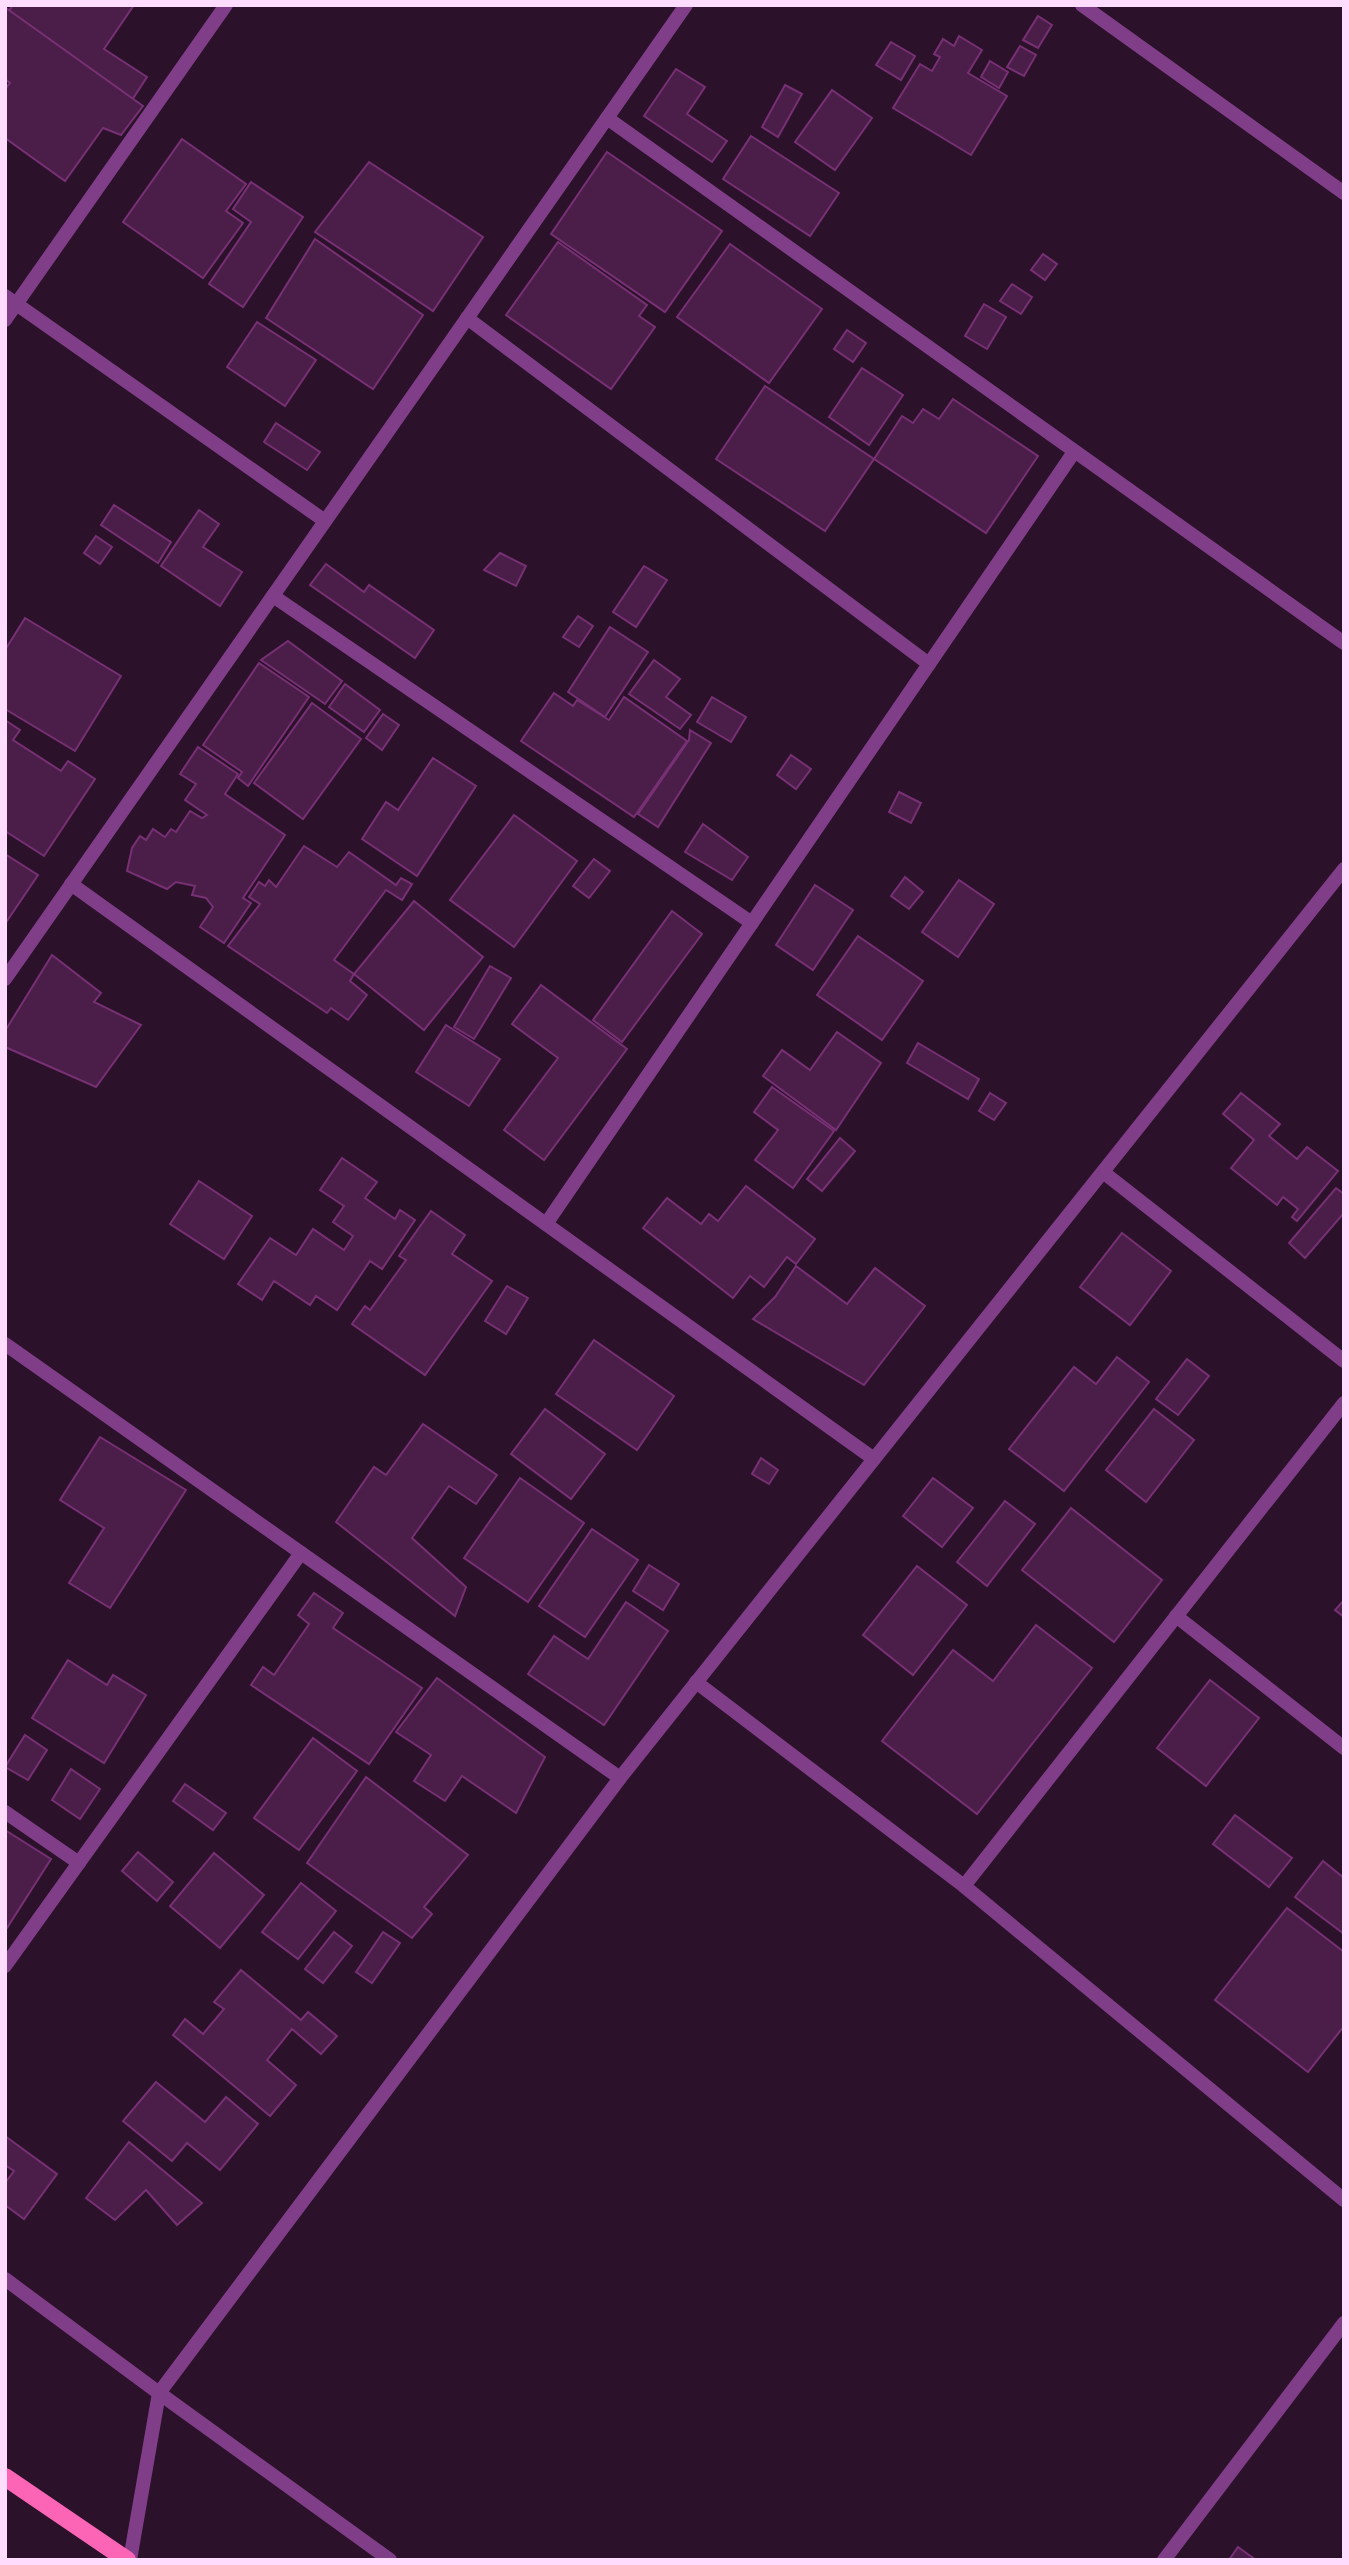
<svg xmlns="http://www.w3.org/2000/svg" width="1349" height="2565" font-family="Helvetica,sans-serif">
  <style>
    .building { fill: #4b1e49; stroke: #773074; stroke-width: 2 }
    .lines { fill: none; stroke-linecap: round; stroke-linejoin: round }
    .minor { stroke: #803e89; stroke-width: 14 }
    .primary { stroke: #fc65b5; stroke-width: 18 }
  </style>
  <rect width="100%" height="100%" fill="#2b112a"/>
  <g class="building">
    <path d="M13,5h121l-30,44 43,28 -15,23 -124,-88z"/>
    <path d="M6,8l137,98 -22,29 -18,-7 -38,53 -60,-43v-49l5,-6 -5,-4z"/>
    <path d="M1038,16l14,9 -14,23 -15,-8z"/>
    <path d="M959,36l23,14 -14,23 39,23 -36,59 -78,-47 27,-44 12,7 8,-14 -6,-3 9,-15 11,7z"/>
    <path d="M891,42l24,14 -14,24 -25,-15z"/>
    <path d="M1020,46l16,9 -12,21 -17,-9z"/>
    <path d="M990,61l18,11 -9,16 -18,-11z"/>
    <path d="M676,69l29,18 -18,27 40,27 -15,21 -68,-46z"/>
    <path d="M785,85l17,9 -24,43 -16,-10z"/>
    <path d="M832,90l40,28 -37,52 -40,-28z"/>
    <path d="M751,136l88,57 -29,43 -87,-57z"/>
    <path d="M182,139l64,45 -20,27 17,12 -40,55 -80,-56z"/>
    <path d="M607,152l115,79 -57,81 -114,-78z"/>
    <path d="M369,162l114,75 -50,74 -118,-79z"/>
    <path d="M251,182l52,35 -60,90 -34,-23 42,-62 -18,-13z"/>
    <path d="M315,239l108,76 -50,74 -107,-71z"/>
    <path d="M558,242l89,63 -8,11 16,11 -44,62 -105,-74z"/>
    <path d="M730,244l92,65 -53,74 -92,-66z"/>
    <path d="M1043,254l14,10 -12,16 -14,-10z"/>
    <path d="M1012,284l20,13 -11,17 -21,-13z"/>
    <path d="M984,304l22,13 -19,32 -22,-13z"/>
    <path d="M257,322l59,38 -31,46 -58,-39z"/>
    <path d="M847,330l19,13 -13,19 -19,-13z"/>
    <path d="M862,368l41,27 -34,50 -40,-28z"/>
    <path d="M765,386l109,73 -49,72 -109,-72z"/>
    <path d="M953,399l85,57 -52,77 -112,-74 28,-43 11,7 10,-14 16,10z"/>
    <path d="M276,423l44,29 -13,18 -43,-28z"/>
    <path d="M114,505l57,37 -13,21 -57,-38z"/>
    <path d="M199,510l20,14 -16,23 39,25 -22,34 -59,-40z"/>
    <path d="M96,536l16,11 -12,17 -16,-11z"/>
    <path d="M500,553l26,13 -10,20 -32,-16z"/>
    <path d="M326,564l38,28 5,-7 65,45 -19,28 -105,-73z"/>
    <path d="M644,566l23,14 -31,47 -23,-15z"/>
    <path d="M578,616l15,10 -14,21 -16,-10z"/>
    <path d="M25,618l96,58 -46,75 -70,-42v-59z"/>
    <path d="M610,627l38,25 -43,65 -37,-25z"/>
    <path d="M288,641l54,40 -17,23 -64,-44z"/>
    <path d="M654,660l26,19 -14,18 25,18 -11,14 -51,-35z"/>
    <path d="M259,663l50,34 -61,89 -10,-8 4,-6 -39,-27z"/>
    <path d="M345,684l35,26 -16,22 -35,-25z"/>
    <path d="M554,693l19,13 4,-6 32,20 15,-23 63,44 -53,76 -113,-76z"/>
    <path d="M712,697l34,20 -15,25 -34,-20z"/>
    <path d="M312,703l49,36 -58,80 -49,-36z"/>
    <path d="M383,714l16,11 -17,25 -16,-12z"/>
    <path d="M5,720l15,10 -7,10 48,31 7,-10 27,18 -51,77 -39,-25z"/>
    <path d="M690,730l21,13 -53,84 -20,-13 51,-74z"/>
    <path d="M198,747l40,27 -13,20 60,41 -42,63 8,5 -27,40 -24,-16 13,-20 -7,-9 -14,-3 3,-9 -19,-4 -9,7 -40,-18 5,-23 8,-12 6,4 7,-11 12,8 6,-8 5,3 14,-21 12,7 5,-3 -22,-15 11,-16 -16,-10z"/>
    <path d="M791,755l20,14 -15,20 -19,-14z"/>
    <path d="M433,758l43,28 -59,90 -55,-37 24,-37 12,8z"/>
    <path d="M899,792l22,11 -10,20 -22,-11z"/>
    <path d="M514,815l63,46 -63,86 -64,-47z"/>
    <path d="M703,824l45,33 -16,23 -47,-28z"/>
    <path d="M304,846l33,21 12,-15 47,33 5,-7 11,6 -10,16 -16,-10 -52,70 20,14 -4,7 17,14 -19,25 -17,-12 -4,5 -99,-67 32,-42 -11,-7 10,-15 6,4 4,-6 7,7z"/>
    <path d="M5,854l33,21 -33,49z"/>
    <path d="M594,859l16,12 -21,27 -16,-12z"/>
    <path d="M905,877l18,15 -14,17 -18,-13z"/>
    <path d="M959,880l35,24 -36,53 -36,-25z"/>
    <path d="M815,885l38,25 -40,60 -37,-25z"/>
    <path d="M414,901l69,56 -59,73 -70,-56z"/>
    <path d="M672,911l30,23 -80,108 -29,-22z"/>
    <path d="M858,936l65,45 -41,59 -65,-45z"/>
    <path d="M52,955l49,38 -7,9 47,23 -45,62 -91,-40v-16z"/>
    <path d="M490,966l21,12 -37,61 -20,-12z"/>
    <path d="M541,985l86,64 -83,111 -40,-30 54,-72 -46,-34z"/>
    <path d="M446,1025l54,34 -31,47 -53,-34z"/>
    <path d="M837,1032l44,31 -45,67 -73,-54 19,-26 28,20z"/>
    <path d="M918,1043l61,36 -11,20 -61,-36z"/>
    <path d="M772,1087l62,44 -41,57 -38,-28 23,-30 -24,-18z"/>
    <path d="M990,1093l16,10 -12,17 -15,-9z"/>
    <path d="M1241,1093l39,31 -11,12 28,23 10,-12 31,24 -41,50 -5,-4 6,-8 -15,-12 -6,8 -46,-37 23,-28 -31,-26z"/>
    <path d="M840,1138l15,13 -33,40 -15,-12z"/>
    <path d="M342,1158l35,24 -12,16 30,21 5,-9 15,10 -33,49 -12,-8 -33,49 -21,-14 -6,9 -36,-24 -12,19 -24,-16 32,-46 26,17 17,-26 31,21 9,-14 -20,-14 11,-16 -24,-16z"/>
    <path d="M199,1181l53,35 -28,43 -54,-35z"/>
    <path d="M746,1186l69,53 -19,25 -9,-7 -23,30 -14,-11 -17,22 -90,-70 24,-30 34,26 8,-10 9,7z"/>
    <path d="M1336,1188l8,6v19l-39,45 -16,-15z"/>
    <path d="M431,1211l34,24 -13,19 40,27 -67,94 -73,-51 13,-18 5,4 36,-50 -7,-4z"/>
    <path d="M1122,1233l49,38 -41,54 -50,-38z"/>
    <path d="M796,1266l51,38 28,-36 50,38 -61,79 -111,-66 22,-22z"/>
    <path d="M507,1286l21,12 -22,36 -21,-13z"/>
    <path d="M594,1340l80,56 -37,54 -81,-56z"/>
    <path d="M1117,1357l32,25 -85,109 -55,-42 65,-82 22,17z"/>
    <path d="M1187,1359l22,17 -31,39 -22,-16z"/>
    <path d="M545,1409l60,45 -34,45 -60,-45z"/>
    <path d="M1154,1409l40,31 -48,62 -40,-32z"/>
    <path d="M423,1424l74,51 -21,29 -27,-18 -37,52 54,49 -11,29 -119,-94 38,-55 12,8z"/>
    <path d="M100,1437l86,53 -76,118 -41,-25 35,-55 -44,-28z"/>
    <path d="M761,1458l17,12 -9,14 -17,-10z"/>
    <path d="M520,1478l64,45 -56,79 -64,-44z"/>
    <path d="M933,1478l40,30 -31,39 -39,-31z"/>
    <path d="M1005,1501l30,23 -48,62 -30,-24z"/>
    <path d="M1071,1508l91,72 -48,62 -92,-72z"/>
    <path d="M592,1529l46,31 -53,77 -46,-31z"/>
    <path d="M649,1565l30,19 -16,26 -30,-19z"/>
    <path d="M917,1566l50,39 -54,70 -50,-40z"/>
    <path d="M314,1593l29,20 -10,15 89,60 -53,76 -118,-79 12,-18 11,8 35,-51 -11,-9z"/>
    <path d="M1344,1600v17l-9,-7z"/>
    <path d="M626,1602l42,29 -64,94 -76,-51 26,-38 34,23z"/>
    <path d="M1036,1625l56,43 -115,146 -95,-73 71,-91 40,31z"/>
    <path d="M68,1660l39,25 6,-10 33,20 -42,68 -72,-45z"/>
    <path d="M437,1678l108,79 -29,56 -54,-37 -17,25 -31,-20 17,-26 -35,-23z"/>
    <path d="M1210,1680l49,38 -53,68 -49,-38z"/>
    <path d="M25,1735l22,15 -19,30 -23,-13z"/>
    <path d="M313,1738l44,33 -58,79 -45,-32z"/>
    <path d="M71,1769l29,20 -20,30 -28,-19z"/>
    <path d="M366,1777l102,78 -44,52 8,7 -20,24 -105,-75z"/>
    <path d="M185,1784l41,29 -13,17 -40,-29z"/>
    <path d="M1235,1815l57,43 -23,29 -56,-43z"/>
    <path d="M5,1830l46,29 -46,72z"/>
    <path d="M138,1852l35,30 -16,19 -35,-30z"/>
    <path d="M214,1853l50,42 -44,53 -50,-42z"/>
    <path d="M1323,1861l21,17v56l-49,-37z"/>
    <path d="M301,1883l35,28 -38,48 -36,-27z"/>
    <path d="M1287,1908l57,44v74l-36,46 -93,-72z"/>
    <path d="M334,1932l18,14 -29,37 -18,-14z"/>
    <path d="M383,1932l17,11 -28,40 -16,-11z"/>
    <path d="M241,1970l60,50 7,-8 29,24 -16,18 -29,-25 -25,31 29,25 -26,31 -97,-81 12,-16 18,15 21,-25 -10,-7z"/>
    <path d="M156,2082l49,40 21,-25 32,27 -38,46 -33,-27 -15,18 -49,-40z"/>
    <path d="M5,2136l52,38 -33,45 -19,-14v-22l9,-12 -9,-6z"/>
    <path d="M129,2142l73,61 -25,22 -31,-35 -31,30 -29,-22z"/>
    <path d="M1238,2547l18,13h-27z"/>
  </g>
  <g class="lines">
    <g class="minor">
      <path d="M1082,5l262,188"/>
      <path d="M607,118l737,525"/>
      <path d="M5,296l320,225"/>
      <path d="M467,318l462,346"/>
      <path d="M5,320l221,-315"/>
      <path d="M273,596l479,327"/>
      <path d="M71,884l803,575"/>
      <path d="M5,979l681,-974"/>
      <path d="M1103,1172l241,189"/>
      <path d="M546,1224l528,-772"/>
      <path d="M5,1344l615,434"/>
      <path d="M1176,1616l168,132"/>
      <path d="M696,1682l268,204 380,314"/>
      <path d="M5,1812l74,51"/>
      <path d="M964,1886l380,-483"/>
      <path d="M5,1966l296,-413"/>
      <path d="M5,2279l154,114 231,167"/>
      <path d="M130,2560l29,-167 461,-615 724,-909"/>
      <path d="M1164,2560l180,-237"/>
    </g>
    <path class="primary" d="M5,2477l122,83"/>
  </g>
  <rect width="1349" height="2565" fill="none" stroke="#fddcfe" stroke-width="14"/>
</svg>
